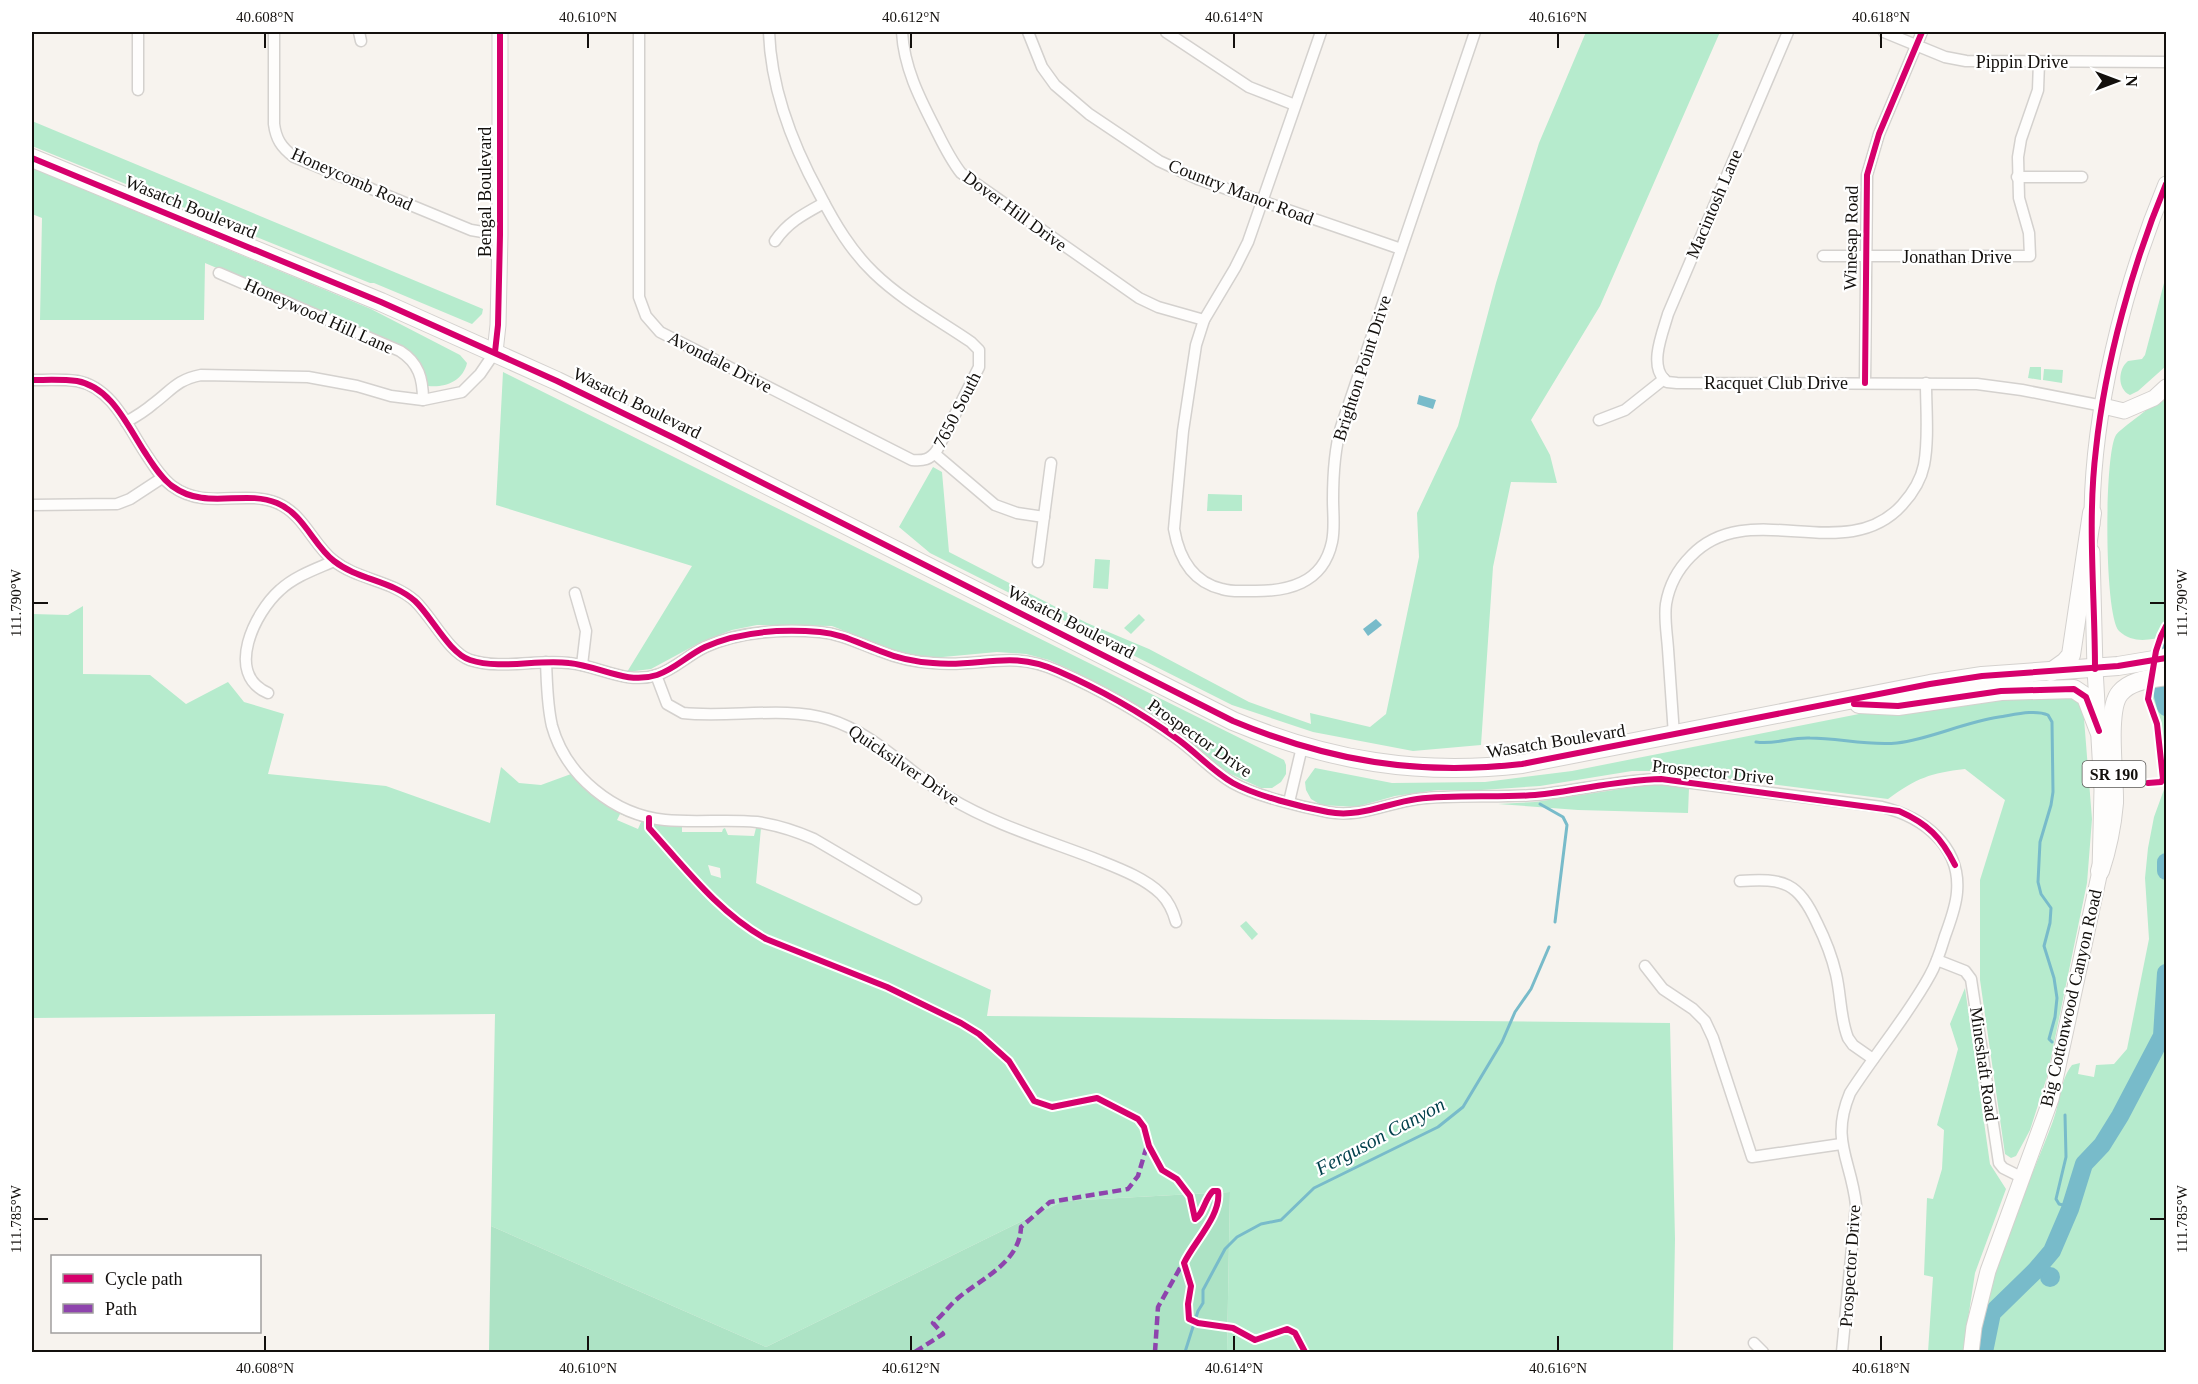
<svg xmlns="http://www.w3.org/2000/svg" width="2198" height="1384" font-family="Georgia,serif">
  <style>
    .green { fill: #b6ebcd; fill-rule: evenodd }
    .forest { fill: #ade3c5 }
    .water { fill: #78bbca }
    .lines { fill: none; stroke-linecap: round; stroke-linejoin: round }
    .stream { stroke: #78bbca; stroke-width: 3 }
    .river { stroke: #78bbca; stroke-width: 18 }
    .street-casing { stroke: #d4d1ce; stroke-width: 13 }
    .secondary-casing { stroke: #d4d1ce; stroke-width: 17 }
    .primary-casing { stroke: #d4d1ce; stroke-width: 20 }
    .street { stroke: #fefdfc; stroke-width: 10 }
    .secondary { stroke: #fefdfc; stroke-width: 15 }
    .primary { stroke: #fefdfc; stroke-width: 18 }
    .quiet { stroke: #8e44ad; stroke-width: 4.5; stroke-dasharray: 9 4.5; stroke-linecap: butt }
    .cycleway-casing { stroke: #fff; stroke-width: 10 }
    .cycleway { stroke: #d6006c; stroke-width: 6 }
    .ticks { fill: none; stroke: #13100d; stroke-width: 2 }
    .labels { text-anchor: middle; dominant-baseline: central; stroke-width: 4.5; stroke-linejoin: round; paint-order: stroke }
    .shield { fill: #fff; stroke: #5a5856; stroke-width: 1.5 }
    .shield-label { font-size: 16px; font-weight: bold; fill: #13100d }
    .street-label { font-size: 18px; fill: #13100d; stroke: #fff }
    .water-label { font-size: 20px; font-style: italic; fill: #01404c; stroke: #fff }
    .neatline { fill: none; stroke: #13100d; stroke-width: 2 }
    .ticks-label { font-size: 15px; text-anchor: middle; fill: #13100d }
  </style>
  <rect width="100%" height="100%" fill="#f7f3ee"/>
  <g class="green">
    <path d="M1586,32h134l-120,274 -69,114 19,35 7,28 -46,-1 -18,85 -12,178 -68,6 -100,-19 -81,-27 -302,-152 -31,-26 34,-60 9,5 7,80 138,71 62,26 100,53 62,22 -1,-11 60,14 16,-13 33,-157 -2,-44 41,-87 38,-143 43,-140z"/>
    <path d="M32,121l451,188 -1,5 -10,10 -98,-41h-4l-338,-137z"/>
    <path d="M32,168l339,141 89,46 7,8c-4,18 -22,25 -39,23 -4,-15 -8,-26 -21,-37l-202,-86 -1,57h-164l2,-102 -10,-4z"/>
    <path d="M2164,283h2v83l-28,25 -8,4c-13,-6 -12,-26 -2,-34l14,-2 3,-4z"/>
    <path d="M2030,367h11v13l-13,-2z"/>
    <path d="M2044,369l19,1 -1,13 -19,-3z"/>
    <path d="M503,372l781,388 2,5v9l-5,8 -9,6h-11l-37,-17 -28,-25 -45,-32 -80,-44 -22,-10 -23,-6 -29,-2 -65,6 -29,-4 -71,-28 -75,-1 -25,5 -31,12 -50,27 -24,3 65,-106 -196,-61z"/>
    <path d="M2166,395v241c-16,4 -33,8 -47,-5 -15,-15 -15,-177 -3,-196 5,-7 41,-32 50,-40z"/>
    <path d="M1208,494l34,1v16h-35z"/>
    <path d="M1095,559l15,1 -2,29 -15,-1z"/>
    <path d="M83,606v68l67,1 36,29 42,-22 16,20 40,12 -16,60 118,12 104,37 11,-56 18,16 22,2 30,-11c31,33 64,52 111,53v5h40l1,-3 2,-1 3,7 26,1 2,-8h5l-5,55 235,107 -4,26 683,7 5,216 -2,113h-446l3,-160 -167,9 -297,146 -275,-121 4,-212 -463,4v-404l36,1zM620,814l21,8 -3,7 -21,-9zM708,865l12,3 1,10 -10,-3z"/>
    <path d="M1139,614l6,6 -14,14 -7,-6z"/>
    <path d="M2166,683v669h-188c6,-77 48,-158 75,-231 7,-18 7,-41 19,-56l8,-2 -2,11 16,3 2,-12 18,-1 13,-15 22,-110 -4,-61 3,-30 6,-31 12,-33 -5,-51 -11,-32 2,-15z"/>
    <path d="M2074,693l9,13 9,113 -5,64 -40,194 -17,53 -14,26 -5,2 -6,-4 -25,-174v-100l25,-80 -40,-31c-35,4 -48,9 -77,30l-219,-28h-37l-92,15 -58,4h-44l-43,6 -39,11 -35,-2 -10,-6 -5,-9 -1,-8 10,-14 77,15 93,-1 87,-11 287,-57 87,-10z"/>
    <path d="M1653,784l36,4 -1,25 -110,-3 -80,-6 37,-2z"/>
    <path d="M1246,921l12,13 -6,6 -12,-14z"/>
    <path d="M1965,988l25,176 16,25 -31,84 -12,79h-35l5,-75 -9,-2 3,-77 6,1 9,-30 2,-39 -7,-5 21,-76 -8,-25z"/>
  </g>
  <path class="forest" d="M1230,1192l-3,160h-738l2,-126 275,121 297,-146z"/>
  <g class="water">
    <path d="M1419,395l17,5 -3,9 -16,-5z"/>
    <path d="M1376,619l6,6 -14,11 -5,-7z"/>
    <circle cx="2050" cy="1277" r="10"/>
  </g>
  <g class="lines">
    <g class="stream">
      <path d="M1756,742c19,3 35,-5 54,-4 29,0 57,8 87,5 34,-4 67,-21 102,-26 14,-2 36,-8 49,-2l4,7 1,70 -2,13 -11,37 -2,40 3,12 10,14 -1,15 -6,23 10,32 3,20 -2,19 -6,22 3,3"/>
      <path d="M1540,804l23,13 4,8 -12,97"/>
      <path d="M2065,1115l1,42 -10,42 3,5 12,3"/>
      <path d="M1185,1352l13,-41 5,-8v-13l22,-41 12,-12 24,-13 20,-4 33,-32 124,-61 25,-20 39,-65 13,-30 16,-23 18,-42"/>
    </g>
    <g class="river">
      <path d="M2166,644l-7,37 7,26"/>
      <path d="M2166,862v9"/>
      <path d="M1984,1352l8,-39 43,-42 17,-20 18,-42 14,-45 18,-19 18,-29 42,-80 4,-63"/>
    </g>
    <g class="street-casing">
      <g id="street">
        <path d="M138,32v58"/>
        <path d="M274,32v92c2,15 7,23 20,33l177,73 29,5"/>
        <path d="M359,32l2,9"/>
        <path d="M639,32v265l7,19 14,16 252,128c11,1 18,0 25,-10l42,-83v-17l-8,-8c-32,-22 -68,-41 -97,-69 -23,-22 -39,-49 -54,-78 -28,-51 -49,-105 -51,-163"/>
        <path d="M902,32c2,35 17,65 33,96 8,16 15,31 26,45l178,125 19,9 46,13"/>
        <path d="M1028,32l14,35 13,18 34,29 70,47 39,18 203,70"/>
        <path d="M1166,32l83,55 46,18"/>
        <path d="M1321,32l-73,210 -13,26 -31,52 -8,25 -13,86 -9,98c5,29 18,53 48,60 9,3 19,2 28,2 37,1 73,-7 82,-49 3,-14 1,-28 1,-42 0,-25 1,-49 8,-73l134,-395"/>
        <path d="M1884,32l61,25 21,4 200,1"/>
        <path d="M2017,177h65"/>
        <path d="M775,241c13,-19 29,-27 49,-38"/>
        <path d="M1823,256h207l-1,-23 -10,-35 -1,-41 3,-18 17,-49 1,-28"/>
        <path d="M219,273l181,78c19,12 23,28 23,49"/>
        <path d="M1664,379l3,3 10,1 300,1 45,6 81,16"/>
        <path d="M1664,379c-15,-15 -1,-47 4,-65l120,-282"/>
        <path d="M32,380c14,0 30,-1 45,1 34,6 50,44 67,70 8,12 16,26 28,35 34,25 71,3 105,17 27,11 36,42 57,58 24,19 57,19 81,40 17,16 34,52 55,59 31,10 67,-1 99,3 31,3 57,22 88,12 18,-6 31,-20 48,-28 35,-16 76,-18 115,-15 22,2 40,12 60,19 17,7 35,11 53,12 47,5 77,-14 125,8 41,18 82,41 118,67 20,14 36,33 57,45 23,13 69,24 95,29 32,6 59,-9 89,-13 39,-5 79,-1 118,-4 42,-4 83,-15 126,-16l221,28c41,10 79,39 75,85 -1,15 -7,30 -12,44 -4,13 -8,27 -15,39 -21,39 -55,79 -80,118 -20,48 1,66 6,112l-14,147"/>
        <path d="M1865,383l2,-208 12,-41 43,-102"/>
        <path d="M1599,420l26,-10 39,-31"/>
        <path d="M126,422c9,-5 19,-11 27,-18 19,-14 23,-24 48,-29l107,2 49,9 34,10 32,4 39,-8 18,-18 15,-22"/>
        <path d="M935,454l60,51 22,8 27,4"/>
        <path d="M32,505l85,-1 13,-5 32,-21"/>
        <path d="M1038,562l13,-99"/>
        <path d="M575,593l11,38 -4,34"/>
        <path d="M546,662c1,21 1,43 6,64 14,50 62,89 113,94 31,3 62,-1 92,2 20,3 39,9 57,17l102,60"/>
        <path d="M656,675l11,29 16,9c44,5 104,-7 145,6 47,14 81,54 122,79 43,26 96,42 143,60 22,9 51,19 68,36 8,8 12,17 15,28"/>
        <path d="M268,693c-44,-19 -13,-81 12,-103 15,-14 36,-21 54,-29"/>
        <path d="M1674,735c-2,-28 -4,-57 -6,-86 -1,-15 -4,-31 -2,-45 3,-18 12,-35 25,-48 58,-61 154,12 211,-51 10,-11 19,-25 22,-40 5,-26 2,-55 2,-82"/>
        <path d="M1289,802l13,-55"/>
        <path d="M1740,881c44,-3 58,1 77,42 8,16 15,34 19,51 5,21 4,44 12,64l5,7 20,14"/>
        <path d="M1937,960l28,11 6,8 28,184 4,5 18,9"/>
        <path d="M1645,966l18,23 30,20 12,12 8,17 39,119 89,-13"/>
        <path d="M1754,1343l9,9"/>
      </g>
    </g>
    <g class="secondary-casing">
      <g id="secondary">
        <path d="M495,352l3,-27 2,-90v-203"/>
        <path d="M2103,406l21,5 30,-13 12,-11"/>
        <path d="M2092,525c-1,-110 32,-240 74,-341"/>
        <path d="M1971,1352l3,-25 14,-56 63,-172 49,-228 2,-81 -7,-121 -3,-117"/>
      </g>
    </g>
    <g class="primary-casing">
      <g id="primary">
        <path d="M32,158l349,144 176,79 119,58 557,282c96,40 185,55 289,43l408,-80 52,-8 136,-10 48,-8"/>
        <path d="M2051,672l14,-10 6,-7 21,-142"/>
        <path d="M1859,704l39,2 103,-15 73,-2 12,8 13,34"/>
        <path d="M2100,871c7,-21 12,-45 14,-68 1,-24 -9,-93 6,-110 11,-13 31,-14 46,-17"/>
      </g>
    </g>
    <use href="#street" class="street"/>
    <use href="#secondary" class="secondary"/>
    <use href="#primary" class="primary"/>
    <g class="quiet">
      <path d="M915,1352l28,-18 -10,-11c9,-7 15,-16 24,-24 23,-20 63,-36 64,-72l29,-25 78,-13 10,-13 10,-34"/>
      <path d="M1155,1352l3,-45 26,-46"/>
    </g>
    <g class="cycleway-casing">
      <g id="cycleway">
        <path d="M32,158l349,144 176,79 119,58 557,282c96,40 185,55 289,43l408,-80 52,-8 136,-10 48,-8"/>
        <path d="M495,352l3,-27 2,-90v-203"/>
        <path d="M32,380c14,0 30,-1 45,1 34,6 50,44 67,70 8,12 16,26 28,35 34,25 71,3 105,17 27,11 36,42 57,58 24,19 57,19 81,40 17,16 34,52 55,59 31,10 67,-1 99,3 31,3 57,22 88,12 18,-6 31,-20 48,-28 35,-16 76,-18 115,-15 22,2 40,12 60,19 17,7 35,11 53,12 47,5 77,-14 125,8 41,18 82,41 118,67 20,14 36,33 57,45 23,13 69,24 95,29 32,6 59,-9 89,-13 39,-5 79,-1 118,-4 42,-4 83,-15 126,-16l238,32c29,13 42,26 56,54"/>
        <path d="M1865,383l2,-208 12,-41 43,-102"/>
        <path d="M2095,669c0,-73 -8,-147 1,-220 9,-86 37,-186 70,-265"/>
        <path d="M1854,704l44,2 103,-15 73,-2 12,8 13,34"/>
        <path d="M2148,783l13,-1 2,-3 -6,-55 -9,-25 8,-48 5,-15 5,-10"/>
        <path d="M649,818v10c36,40 70,85 117,111l121,48 74,36 18,11 30,27 25,40 18,6 45,-9 41,21 6,8 5,19 13,24 15,9 13,17 5,23c8,-4 10,-21 18,-28h5c4,24 -25,52 -34,72l7,23 -3,18 1,15 9,4 35,5 22,12 32,-11 8,4 10,19"/>
      </g>
    </g>
    <use href="#cycleway" class="cycleway"/>
  </g>
  <path class="ticks" d="M265,33v15M588,33v15M911,33v15M1234,33v15M1558,33v15M1881,33v15M33,603h15M2150,603h15M33,1219h15M2150,1219h15M265,1336v15M588,1336v15M911,1336v15M1234,1336v15M1558,1336v15M1881,1336v15"/>
  <g class="labels">
    <rect class="shield" x="2082.5" y="761" width="63" height="26" rx="4.5"/>
    <g class="shield-label">
      <text x="2114" y="774">SR 190</text>
    </g>
    <g class="street-label">
      <text x="2022" y="62">Pippin Drive</text>
      <text transform="translate(352 179) rotate(24)">Honeycomb Road</text>
      <text transform="translate(485 192) rotate(-90)">Bengal Boulevard</text>
      <text transform="translate(1241 192) rotate(21)">Country Manor Road</text>
      <text transform="translate(1714 204) rotate(-67)">Macintosh Lane</text>
      <text transform="translate(191 207) rotate(22)">Wasatch Boulevard</text>
      <text transform="translate(1015 211) rotate(36)">Dover Hill Drive</text>
      <text transform="translate(1851 238) rotate(-89)">Winesap Road</text>
      <text x="1957" y="257">Jonathan Drive</text>
      <text transform="translate(319 316) rotate(24)">Honeywood Hill Lane</text>
      <text transform="translate(720 362) rotate(27)">Avondale Drive</text>
      <text transform="translate(1362 368) rotate(-72)">Brighton Point Drive</text>
      <text x="1776" y="383">Racquet Club Drive</text>
      <text transform="translate(637 403) rotate(26)">Wasatch Boulevard</text>
      <text transform="translate(957 410) rotate(-63)">7650 South</text>
      <text transform="translate(1071 622) rotate(27)">Wasatch Boulevard</text>
      <text transform="translate(1200 738) rotate(35)">Prospector Drive</text>
      <text transform="translate(1556 741) rotate(-9)">Wasatch Boulevard</text>
      <text transform="translate(904 765) rotate(34)">Quicksilver Drive</text>
      <text transform="translate(1713 772) rotate(6)">Prospector Drive</text>
      <text transform="translate(2071 998) rotate(-77)">Big Cottonwood Canyon Road</text>
      <text transform="translate(1984 1064) rotate(82)">Mineshaft Road</text>
      <text transform="translate(1850 1266) rotate(-86)">Prospector Drive</text>
    </g>
    <g class="water-label">
      <text transform="translate(1380 1136) rotate(-28)">Ferguson Canyon</text>
    </g>
  </g>
  <rect width="2198" height="1384" fill="none" stroke="#ffffff" stroke-width="66"/>
  <rect x="51" y="1255" width="210" height="78" fill="#ffffff" stroke="#a19f9e" stroke-width="1.5"/>
  <rect x="63" y="1274" width="30" height="9" fill="#d6006c" stroke="#a19f9e" stroke-width="1.5"/>
  <text x="105" y="1285" font-size="18" fill="#13100d">Cycle path</text>
  <rect x="63" y="1304" width="30" height="9" fill="#8e44ad" stroke="#a19f9e" stroke-width="1.5"/>
  <text x="105" y="1315" font-size="18" fill="#13100d">Path</text>
  <g transform="translate(2117 81) rotate(90)" stroke="#ffffff" stroke-width="4.5" paint-order="stroke">
  <path d="M0-4.5L10 22L0 15L-10 22Z" fill="#13100d"/>
  <text y="-9" font-size="16" font-weight="bold" text-anchor="middle" fill="#13100d">N</text>
  </g>
  <rect x="33" y="33" width="2132" height="1318" class="neatline"/>
  <g class="ticks-label">
    <text x="265" y="22">40.608°N</text>
    <text x="588" y="22">40.610°N</text>
    <text x="911" y="22">40.612°N</text>
    <text x="1234" y="22">40.614°N</text>
    <text x="1558" y="22">40.616°N</text>
    <text x="1881" y="22">40.618°N</text>
    <text transform="translate(2182 603) rotate(-90)" y="5">111.790°W</text>
    <text transform="translate(16 603) rotate(-90)" y="5">111.790°W</text>
    <text transform="translate(2182 1219) rotate(-90)" y="5">111.785°W</text>
    <text transform="translate(16 1219) rotate(-90)" y="5">111.785°W</text>
    <text x="265" y="1373">40.608°N</text>
    <text x="588" y="1373">40.610°N</text>
    <text x="911" y="1373">40.612°N</text>
    <text x="1234" y="1373">40.614°N</text>
    <text x="1558" y="1373">40.616°N</text>
    <text x="1881" y="1373">40.618°N</text>
  </g>
</svg>
